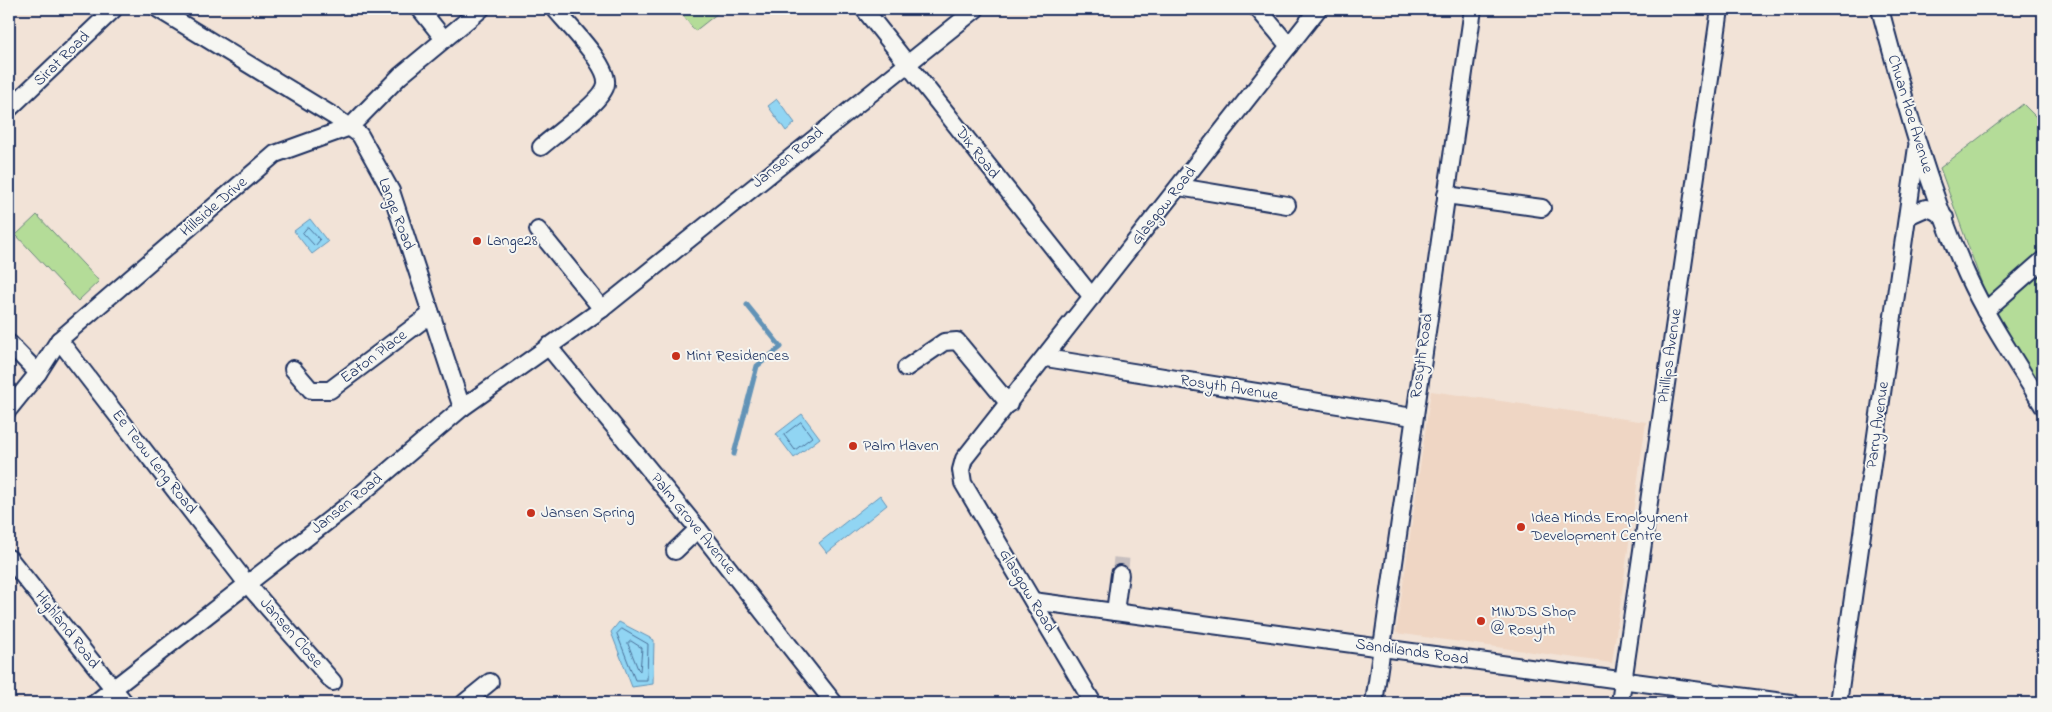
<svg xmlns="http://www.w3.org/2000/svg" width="2052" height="712" font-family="'Indie Flower',sans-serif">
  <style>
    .built { fill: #efd6c4 }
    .green { fill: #b4dc98; stroke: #68867b }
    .water { fill: #91d5f3; stroke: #6293b7 }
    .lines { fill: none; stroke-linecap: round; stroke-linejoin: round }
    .shore { stroke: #4a719a; stroke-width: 1 }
    .stream { stroke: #6293b7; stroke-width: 5 }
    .minor-tunnel { stroke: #c7bfbf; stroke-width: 16; stroke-dasharray: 16 8; stroke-linecap: butt }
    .minor-casing { stroke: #1b2f5e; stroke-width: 20 }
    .minor { stroke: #f6f6f2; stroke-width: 16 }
    .poi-dot { fill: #c8321e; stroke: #f6f6f2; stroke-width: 2 }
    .labels { text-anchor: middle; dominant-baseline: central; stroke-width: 4; stroke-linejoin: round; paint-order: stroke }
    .street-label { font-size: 16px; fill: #1b2f5e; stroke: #f6f6f2 }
    .poi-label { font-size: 16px; fill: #1b2f5e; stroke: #f6f6f2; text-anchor: start }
  </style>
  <rect width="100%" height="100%" fill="#f2e3d7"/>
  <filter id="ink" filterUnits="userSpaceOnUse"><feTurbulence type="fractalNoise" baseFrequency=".02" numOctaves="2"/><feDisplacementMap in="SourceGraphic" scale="10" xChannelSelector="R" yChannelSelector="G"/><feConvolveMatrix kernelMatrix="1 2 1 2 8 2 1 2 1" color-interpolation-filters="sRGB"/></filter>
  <g filter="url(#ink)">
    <path class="built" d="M1431,391l215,31 -34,241 -216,-30z"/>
    <g class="green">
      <path d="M678,9h45l-28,22z"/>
      <path d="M2023,104l20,20v270l-47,-80 1,-4 -10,-12 -47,-130z"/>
      <path d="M37,215l62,66 -21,20 -62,-66z"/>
    </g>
    <g class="water">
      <path d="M777,99l18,24 -9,8 -18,-25z"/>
      <path d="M310,219l18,23 -16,12 -18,-23z"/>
      <path d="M802,414l18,24 -26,20 -18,-24z"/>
      <path d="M880,495l7,10 -60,48 -8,-10z"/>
      <path d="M619,622l35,18 -1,44 -21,3 -21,-55z"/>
    </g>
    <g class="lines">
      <g class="shore">
        <path d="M308,227l12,13 -5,6 -12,-13z"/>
        <path d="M801,422l11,15 -17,13 -11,-15z"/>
        <path d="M622,629l26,15 -1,36h-12l-18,-46z"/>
        <path d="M631,641l11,7 -2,23 -2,-2 -10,-25z"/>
      </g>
      <path class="stream" d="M734,454l23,-88 24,-19 -34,-42"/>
      <path class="minor-tunnel" d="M1120,574l2,-22"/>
      <g class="minor-casing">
        <g id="minor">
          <path d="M158,9l177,108 25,18 31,56 71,217"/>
          <path d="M420,9l24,30"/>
          <path d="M864,9l228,288"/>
          <path d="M1258,9l31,37"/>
          <path d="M1880,9c24,90 48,180 87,266 21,46 50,88 76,131"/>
          <path d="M9,109l105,-100"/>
          <path d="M541,147c14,-13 63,-46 65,-63 3,-19 -39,-60 -51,-75"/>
          <path d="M1179,187l108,18"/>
          <path d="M1446,195l96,13"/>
          <path d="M1908,216l18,-8 9,3 10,7"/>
          <path d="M538,230l64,79"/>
          <path d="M1985,311l58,-51"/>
          <path d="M59,340l189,245 85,97"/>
          <path d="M9,343l29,30"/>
          <path d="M548,346l150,183 136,174"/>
          <path d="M1046,358l367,59"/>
          <path d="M906,368l38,-26 13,-1 52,63"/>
          <path d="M293,369l18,21h19l101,-76"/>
          <path d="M9,409l29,-36 21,-33 216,-186 75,-27 50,-51 81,-67"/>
          <path d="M675,551l23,-22"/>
          <path d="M9,558l116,145"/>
          <path d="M1033,601l758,102"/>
          <path d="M1115,612l5,-38"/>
          <path d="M95,703l252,-197 115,-98 140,-99 374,-300"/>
          <path d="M464,703l26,-21"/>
          <path d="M1093,703l-130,-220 -2,-13 3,-11 354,-450"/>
          <path d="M1374,703l99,-694"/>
          <path d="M1620,703l100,-694"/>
          <path d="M1838,703l79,-556"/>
        </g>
      </g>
      <use href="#minor" class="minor"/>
    </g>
  </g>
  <g class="poi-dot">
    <circle cx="477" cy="241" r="5"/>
    <circle cx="676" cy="356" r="5"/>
    <circle cx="853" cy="446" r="5"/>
    <circle cx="531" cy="513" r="5"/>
    <circle cx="1521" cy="527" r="5"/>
    <circle cx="1481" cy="621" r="5"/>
  </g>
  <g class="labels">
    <g class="street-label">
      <text transform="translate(62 59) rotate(-44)">Sirat Road</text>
      <text transform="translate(1910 114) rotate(73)">Chuan Hoe Avenue</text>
      <text transform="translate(977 153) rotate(52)">Dix Road</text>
      <text transform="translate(788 158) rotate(-39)">Jansen Road</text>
      <text transform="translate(1164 206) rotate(-52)">Glasgow Road</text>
      <text transform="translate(214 207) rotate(-41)">Hillside Drive</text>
      <text transform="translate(396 214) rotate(69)">Lange Road</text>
      <text transform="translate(1422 356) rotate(-82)">Rosyth Road</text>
      <text transform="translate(1670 356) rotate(-82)">Phillips Avenue</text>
      <text transform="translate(374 357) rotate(-37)">Eaton Place</text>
      <text transform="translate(1229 388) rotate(9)">Rosyth Avenue</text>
      <text transform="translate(1878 425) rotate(-82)">Parry Avenue</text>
      <text transform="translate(154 462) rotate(52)">Ee Teow Leng Road</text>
      <text transform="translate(347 504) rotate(-39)">Jansen Road</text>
      <text transform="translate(693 524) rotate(51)">Palm Grove Avenue</text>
      <text transform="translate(1027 591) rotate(59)">Glasgow Road</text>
      <text transform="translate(67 630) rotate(52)">Highland Road</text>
      <text transform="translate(291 633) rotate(49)">Jansen Close</text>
      <text transform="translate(1412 652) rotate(8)">Sandilands Road</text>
    </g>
    <g class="poi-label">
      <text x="487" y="241">Lange28</text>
      <text x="686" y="356">Mint Residences</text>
      <text x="863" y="446">Palm Haven</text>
      <text x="541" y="513">Jansen Spring</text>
      <text x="1531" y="518">Idea Minds Employment<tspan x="1531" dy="18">Development Centre</tspan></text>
      <text x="1491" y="612">MINDS Shop<tspan x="1491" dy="18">@ Rosyth</tspan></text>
    </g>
  </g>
  <rect width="2052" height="712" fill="none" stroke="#f6f6f2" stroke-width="30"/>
  <rect x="15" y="15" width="2022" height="682" fill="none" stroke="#1b2f5e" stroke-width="2" filter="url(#ink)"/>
</svg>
